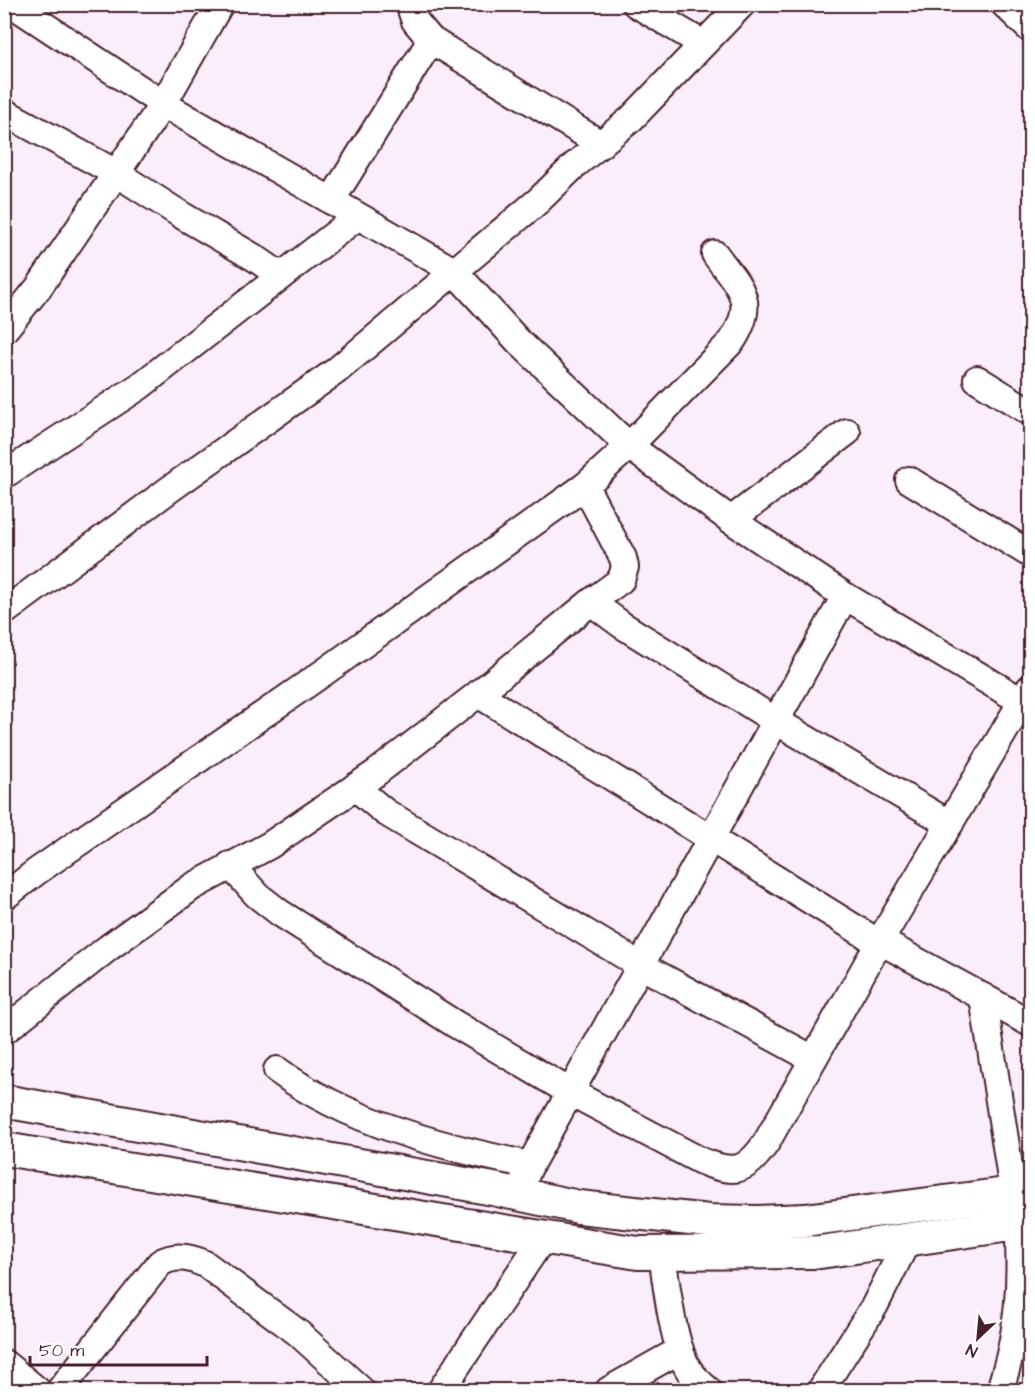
<svg xmlns="http://www.w3.org/2000/svg" width="1035" height="1395" font-family="'Architects Daughter',sans-serif">
  <style>
    .lines { fill: none; stroke-linecap: round; stroke-linejoin: round }
    .minor-casing { stroke: #4a1f2b; stroke-width: 30 }
    .tertiary-casing { stroke: #4a1f2b; stroke-width: 36 }
    .minor { stroke: #fff; stroke-width: 26 }
    .tertiary { stroke: #fff; stroke-width: 32 }
  </style>
  <rect width="100%" height="100%" fill="#faeefa"/>
  <filter id="ink" filterUnits="userSpaceOnUse"><feTurbulence type="fractalNoise" baseFrequency=".0167" numOctaves="2"/><feDisplacementMap in="SourceGraphic" scale="12" xChannelSelector="R" yChannelSelector="G"/><feConvolveMatrix kernelMatrix="1 2 1 2 8 2 1 2 1" color-interpolation-filters="sRGB"/></filter>
  <g filter="url(#ink)">
    <g class="lines">
      <g class="minor-casing">
        <g id="minor">
          <path d="M12,4l151,100 291,167 65,71 110,104 102,74 114,76 185,110"/>
          <path d="M409,4l6,17 16,19 170,104"/>
          <path d="M636,4l67,40"/>
          <path d="M1004,4l26,25"/>
          <path d="M4,112l112,61 67,43 72,42 26,18"/>
          <path d="M331,201l100,-161"/>
          <path d="M4,330l35,-43 124,-183 57,-100"/>
          <path d="M977,379l53,33"/>
          <path d="M4,475l136,-89 217,-169"/>
          <path d="M909,480l121,74"/>
          <path d="M731,520l116,-88"/>
          <path d="M591,602l31,23 154,96 174,103"/>
          <path d="M4,612l166,-123 166,-118 202,-170 37,-36 56,-46 111,-115"/>
          <path d="M478,694l401,249"/>
          <path d="M355,787l30,25 255,153 173,94"/>
          <path d="M230,865l27,30 23,18 175,111 115,68 131,69c33,13 44,12 65,-18l114,-202 150,-253"/>
          <path d="M4,897l32,-25 287,-199 262,-187 44,-40 103,-105c26,-40 7,-54 -17,-87"/>
          <path d="M880,941l103,56 35,227c3,41 2,85 -7,126 -3,14 -7,27 -11,40"/>
          <path d="M983,997l47,26"/>
          <path d="M4,1031l104,-83 84,-61 78,-42 106,-72 102,-79 113,-92 30,-22 4,-13 -2,-9 -38,-72"/>
          <path d="M277,1070c70,52 168,78 253,95"/>
          <path d="M518,1194l12,-29 315,-569"/>
          <path d="M662,1253c4,29 11,93 27,117 5,8 12,14 19,20"/>
          <path d="M4,1363l33,27"/>
          <path d="M60,1390l100,-127c15,-9 30,-6 45,1l92,68 64,58"/>
          <path d="M441,1390l102,-152"/>
          <path d="M609,1390l71,-40"/>
          <path d="M821,1390l54,-85 33,-66"/>
        </g>
      </g>
      <g class="tertiary-casing">
        <g id="tertiary">
          <path d="M4,1101l484,87 91,19 130,14 48,1 48,-2 225,-29"/>
          <path d="M4,1149l634,104 182,-1 210,-30"/>
        </g>
      </g>
      <use href="#minor" class="minor"/>
      <use href="#tertiary" class="tertiary"/>
    </g>
  </g>
  <rect width="1035" height="1395" fill="none" stroke="#fff" stroke-width="24"/>
  <rect x="12" y="12" width="1011" height="1371" fill="none" stroke="#4a1f2b" stroke-width="2" filter="url(#ink)"/>
  <g transform="translate(978 1338) rotate(206)" stroke="#ffffff" stroke-width="4.5" paint-order="stroke">
  <path d="M0-4.5L10 22L0 15L-10 22Z" fill="#4a1f2b"/>
  <text y="-9" font-size="16" font-weight="bold" text-anchor="middle" fill="#4a1f2b">N</text>
  </g>
  <path d="M30 1356v9h177v-9" fill="none" stroke="#4a1f2b" stroke-width="3"/>
  <text x="39" y="1356" font-size="18" fill="#4a1f2b" stroke="#ffffff" stroke-width="4.5" paint-order="stroke">50 m</text>
</svg>
